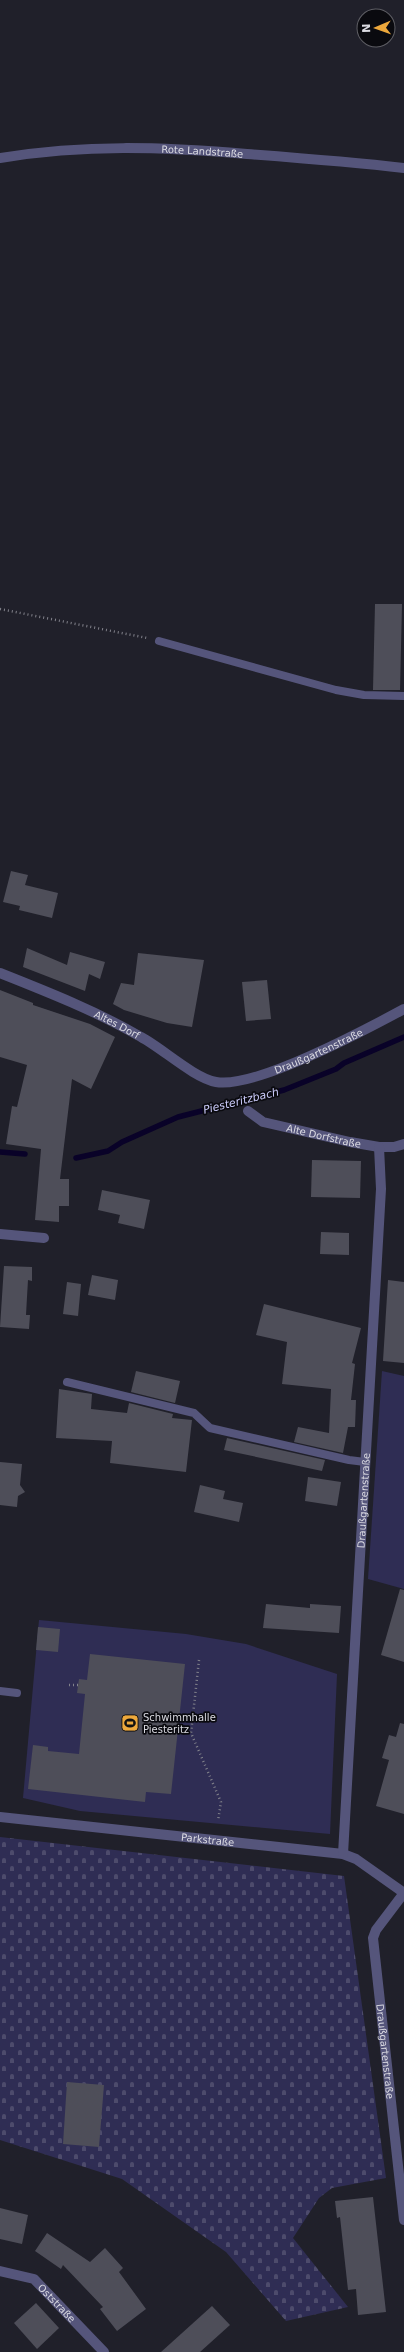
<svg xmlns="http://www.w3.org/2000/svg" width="404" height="2352" font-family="'DejaVu Sans',sans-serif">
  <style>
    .green { fill: #2f2d54 }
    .cemetery { fill: url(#cemetery-stones) }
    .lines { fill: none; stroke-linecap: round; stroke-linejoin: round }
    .stream { stroke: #090228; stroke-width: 5.5 }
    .building { fill: #4e4e59 }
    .path { stroke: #82828b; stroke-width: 2.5; stroke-dasharray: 1 3; stroke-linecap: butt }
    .lane { stroke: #55557b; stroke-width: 8 }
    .street { stroke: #55557b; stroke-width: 10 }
    .labels { text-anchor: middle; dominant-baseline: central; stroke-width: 3.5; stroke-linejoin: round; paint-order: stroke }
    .street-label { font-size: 10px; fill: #dcdce3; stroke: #0a0a0f }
    .poi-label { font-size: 10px; fill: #dcdce3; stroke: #0a0a0f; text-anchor: start }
    .water-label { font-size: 11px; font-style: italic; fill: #ccccfb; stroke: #0a0a0f }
  </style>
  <defs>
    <pattern id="cemetery-stones" width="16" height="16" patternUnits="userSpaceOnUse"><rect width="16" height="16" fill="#2f2d54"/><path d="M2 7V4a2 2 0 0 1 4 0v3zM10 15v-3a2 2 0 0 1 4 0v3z" fill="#4d4b6c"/></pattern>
  </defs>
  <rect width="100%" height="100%" fill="#20202a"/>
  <g class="green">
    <path d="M382,1371l22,5v213l-36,-10z"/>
    <path d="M39,1620l147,14 60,10 91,30 -7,160 -250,-23 -57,-13z"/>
  </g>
  <path class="cemetery" d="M0,1837l344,39 42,302 -54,10 -13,10 -26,40 55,69 -62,14 -60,-69 -104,-73 -122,-39z"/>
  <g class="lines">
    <g class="stream">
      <path d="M0,1152l25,2"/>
      <path d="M76,1158l32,-7 14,-9 56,-25 106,-27 52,-21 8,-6 60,-26"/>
    </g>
  </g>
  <g class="building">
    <path d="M375,604h27l-2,86h-27z"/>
    <path d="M11,871l17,4 -3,10 33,8 -6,25 -33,-8 1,-4 -17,-4z"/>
    <path d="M27,948l40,17 3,-13 35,10 -5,17 -11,-5 -4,17 -62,-24z"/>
    <path d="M138,953l66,7 -12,67 -25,-4 -43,-13 -11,-6 8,-21 13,2z"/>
    <path d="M267,980l4,39 -25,2 -4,-39z"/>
    <path d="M0,990l33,13v2l57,19 25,13 -24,52 -19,-10 -12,100h9v27h-10v16l-24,-2 6,-71 -35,-5 6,-38 5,1 10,-42 -27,-8z"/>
    <path d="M312,1160l49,1 -1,37 -49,-1z"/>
    <path d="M102,1190l48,10 -6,29 -26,-6 2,-8 -22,-5z"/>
    <path d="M321,1232l28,1v22l-29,-1z"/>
    <path d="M4,1266l28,1v14l-4,-1 -1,17 -1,18h4l-1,14 -29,-2z"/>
    <path d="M92,1275l26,5 -3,20 -27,-5z"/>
    <path d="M388,1280l16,2v81l-21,-2z"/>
    <path d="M67,1282l14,2 -3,32 -15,-2z"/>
    <path d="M264,1304l97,24 -9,35 3,1 -4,36h5l-1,27h-7l-5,26 -49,-11 4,-15 31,6 2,-44 -49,-5 5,-42 -31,-7z"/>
    <path d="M136,1371l44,10 -5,22 -44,-11z"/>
    <path d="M59,1389l33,5 -1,15 36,4 2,-10 44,11 -1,4 20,2 -6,52 -76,-9 2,-22 -56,-3z"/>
    <path d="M227,1438l98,22 -3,11 -98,-21z"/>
    <path d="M0,1462l22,2 -2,21 5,7 -7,4 -1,11 -17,-2z"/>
    <path d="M308,1477l33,5 -4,24 -32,-5z"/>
    <path d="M200,1485l25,6 -2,8 20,4 -4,19 -45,-10z"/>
    <path d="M400,1589l4,1v72l-23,-7z"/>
    <path d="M266,1604l44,4v-4l31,2 -2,27 -76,-5z"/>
    <path d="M38,1627l22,2 -2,23 -22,-2z"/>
    <path d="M90,1654l95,10 -14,130 -25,-2 -1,10 -117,-13 5,-44 15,2v4l31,3 6,-60 -8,-1 2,-14 8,1z"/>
    <path d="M400,1723l4,1v90l-28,-8 13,-46 -7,-2 7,-23 7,2z"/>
    <path d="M67,2082l37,3 -5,62 -36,-3z"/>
    <path d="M373,2197l13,115 -28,3 -2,-26 -8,1 -8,-73 -3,1 -2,-17z"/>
    <path d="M0,2208l28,7 -6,29 -22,-5z"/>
    <path d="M47,2233l43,29 15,-14 18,20 -4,4 27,37 -29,22 -17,-22 3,-2 -40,-42 -2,4 -26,-18z"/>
    <path d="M36,2303l23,25 -22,21 -23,-26z"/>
    <path d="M212,2306l18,19 -30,27h-39z"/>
  </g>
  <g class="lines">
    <g class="path">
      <path d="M0,609l147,29"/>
      <path d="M199,1660l-8,73 30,69 -3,19"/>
      <path d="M69,1685h9"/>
    </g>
    <g class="lane">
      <path d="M159,641l177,49 28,5 40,1"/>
      <path d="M67,1382l127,31 16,15 139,32 16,2"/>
      <path d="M0,1691l17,2"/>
    </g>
    <g class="street">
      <path id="s1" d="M0,158c86,-14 161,-11 247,-4 53,4 105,8 157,14"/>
      <path id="s2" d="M0,973c48,19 96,38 141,64 21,11 53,41 75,45 39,7 151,-53 188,-73"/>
      <path id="s3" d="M248,1111l15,11 87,20 29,5h15l10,-3"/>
      <path d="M0,1234l44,4"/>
      <path id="s4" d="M0,1817l343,37 13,5 48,34"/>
      <path id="s5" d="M343,1854l38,-665 -2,-42"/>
      <path id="s6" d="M404,1893l-28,37 -3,8 31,282"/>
      <path id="s7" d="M0,2271l34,8 70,73"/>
    </g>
  </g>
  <defs>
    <g id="stadium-square" transform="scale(0.9)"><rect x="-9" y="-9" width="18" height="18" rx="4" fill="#eda83c" stroke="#0a0a0f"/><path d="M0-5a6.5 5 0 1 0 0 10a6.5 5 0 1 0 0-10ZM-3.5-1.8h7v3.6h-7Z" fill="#111"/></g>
  </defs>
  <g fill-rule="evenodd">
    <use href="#stadium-square" x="130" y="1723"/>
  </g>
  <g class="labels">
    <g class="street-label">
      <text stroke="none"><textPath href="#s1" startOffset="203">Rote Landstraße</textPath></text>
      <text stroke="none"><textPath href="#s2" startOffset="128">Altes Dorf</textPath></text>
      <text stroke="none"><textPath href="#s2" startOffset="351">Draußgartenstraße</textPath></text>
      <text stroke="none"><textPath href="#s3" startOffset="81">Alte Dorfstraße</textPath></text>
      <text stroke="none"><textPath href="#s5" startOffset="354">Draußgartenstraße</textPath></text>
      <text stroke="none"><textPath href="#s4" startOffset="209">Parkstraße</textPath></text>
      <text stroke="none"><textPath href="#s6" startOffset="169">Draußgartenstraße</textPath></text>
      <text stroke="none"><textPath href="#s7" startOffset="68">Oststraße</textPath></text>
    </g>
    <g class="poi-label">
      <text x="143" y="1717">Schwimmhalle<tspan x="143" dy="12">Piesteritz</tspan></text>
    </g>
    <g class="water-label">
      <text transform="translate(241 1101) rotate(-14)">Piesteritzbach</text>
    </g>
  </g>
  <g transform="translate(376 28) rotate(268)"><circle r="19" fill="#0a0a0f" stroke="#5e5e64"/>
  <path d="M0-3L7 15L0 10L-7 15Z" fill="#eda83c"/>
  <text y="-6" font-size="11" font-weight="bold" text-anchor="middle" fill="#dcdce3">N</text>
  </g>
</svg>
